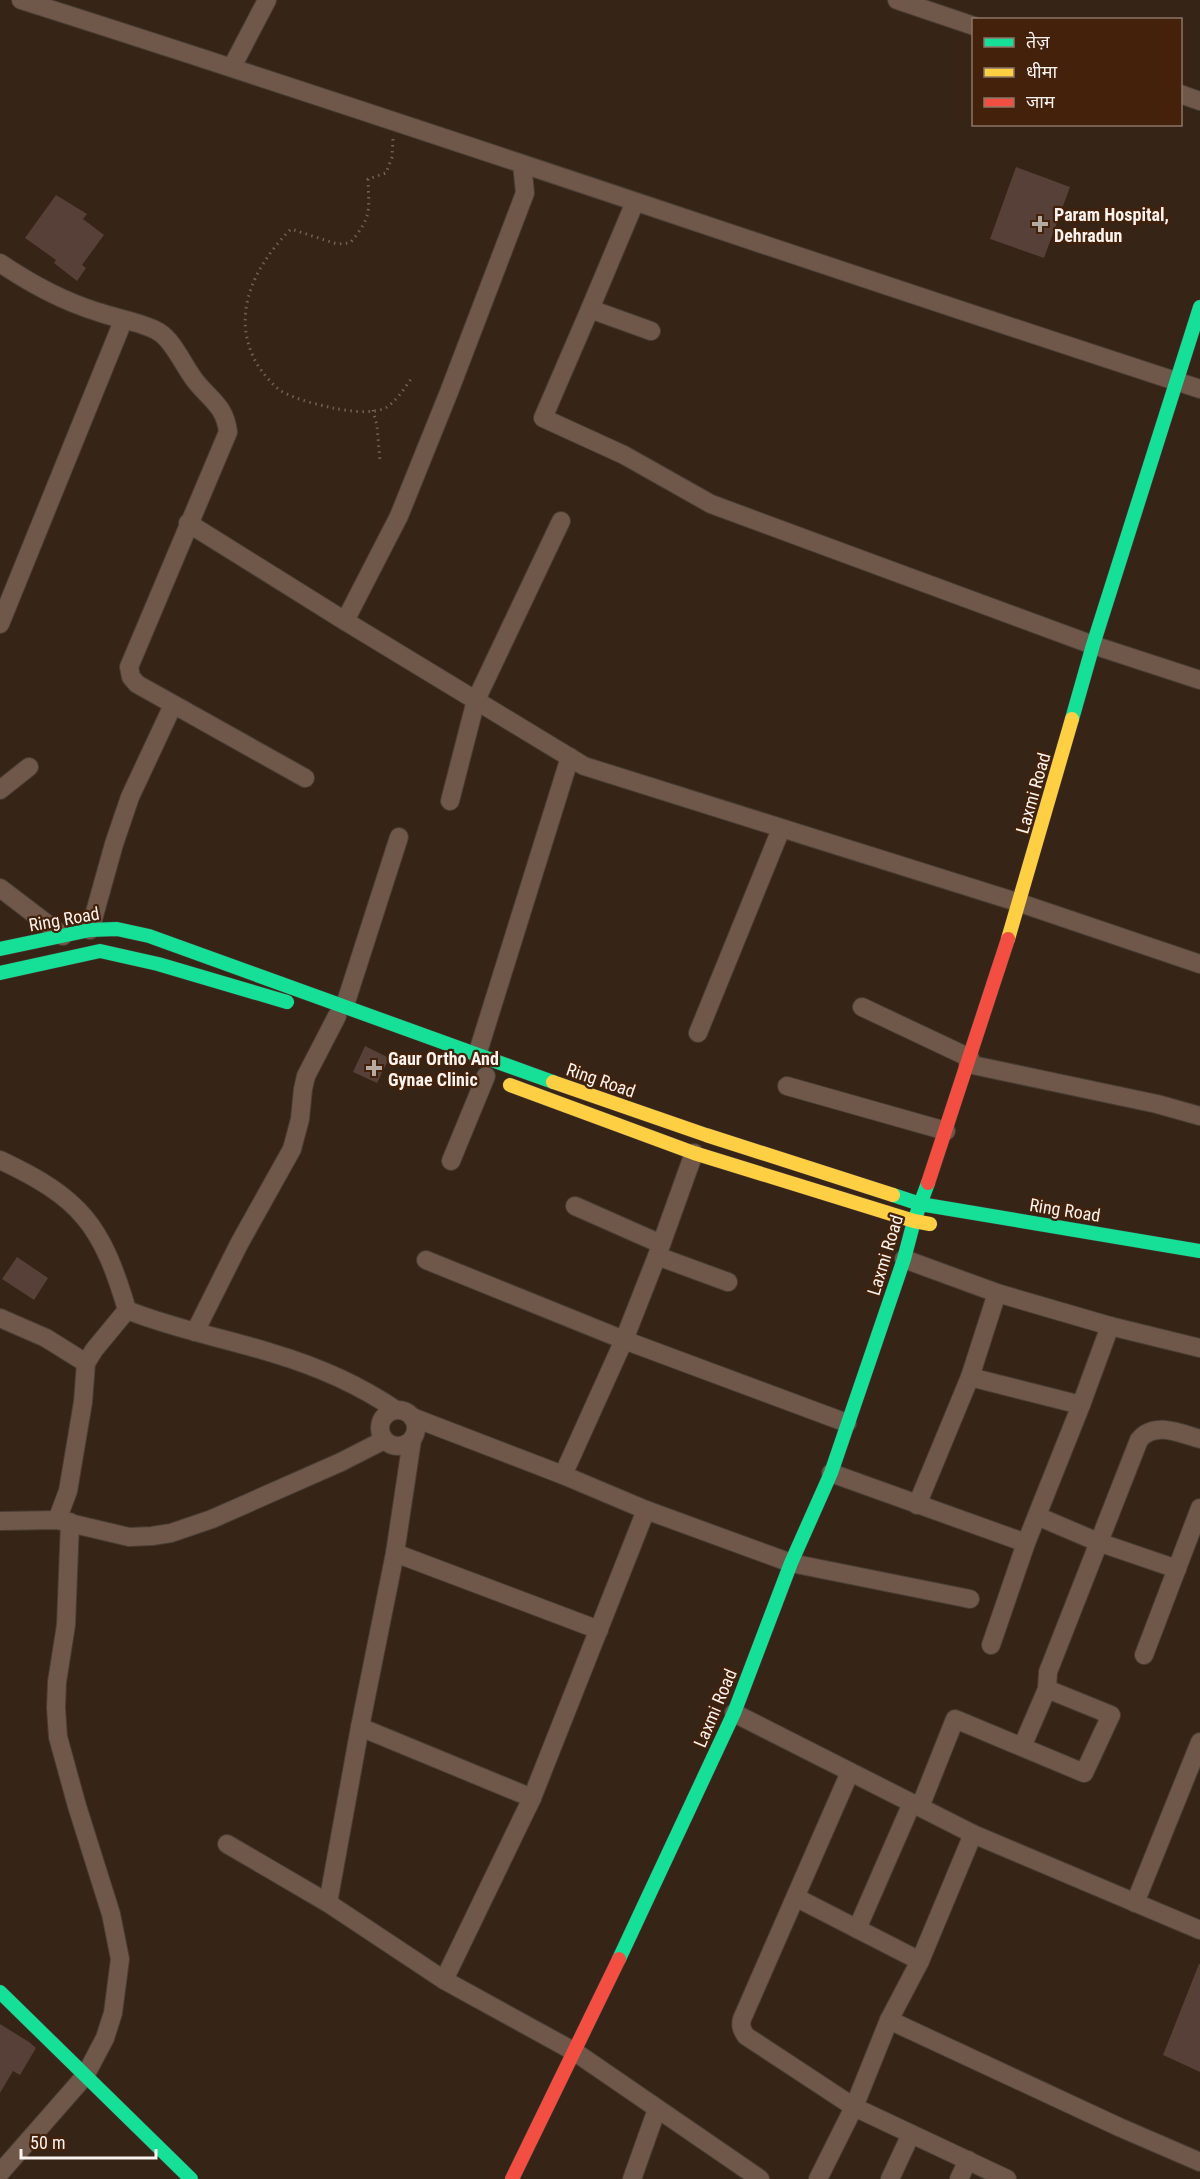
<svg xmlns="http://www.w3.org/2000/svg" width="1200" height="2179" font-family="'Roboto Condensed','Noto Sans Devanagari',sans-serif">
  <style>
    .building { fill: #574037 }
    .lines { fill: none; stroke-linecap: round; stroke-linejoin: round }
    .street-casing { stroke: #483d35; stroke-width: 20 }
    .fast-casing { stroke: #483d35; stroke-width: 15 }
    .slow-casing { stroke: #483d35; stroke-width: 15 }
    .jam-casing { stroke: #483d35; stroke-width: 15 }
    .path { stroke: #726054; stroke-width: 3; stroke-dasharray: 1.5 4.5; stroke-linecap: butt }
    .street { stroke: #6f5849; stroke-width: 18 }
    .fast { stroke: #16e098; stroke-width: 14 }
    .slow { stroke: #ffcf43; stroke-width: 14 }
    .jam { stroke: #f24e42; stroke-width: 14 }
    .poi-dot { fill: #b5aaa3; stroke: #43210a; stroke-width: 2 }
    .labels { text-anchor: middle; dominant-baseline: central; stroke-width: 4.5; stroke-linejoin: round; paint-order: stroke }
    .poi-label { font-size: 18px; font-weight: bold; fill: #faf2ee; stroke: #43210a; text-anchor: start }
    .street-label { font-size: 18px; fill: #faf2ee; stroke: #43210a }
  </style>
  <rect width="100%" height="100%" fill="#362417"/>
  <g class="building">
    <path d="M1016,167l54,20 -26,71 -54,-19z"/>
    <path d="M56,195l31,19 -4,5 21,16 -22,30 4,3 -9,13 -23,-18 2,-3 -31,-22z"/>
    <path d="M365,1046l24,12 -12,25 -24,-11z"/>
    <path d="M17,1257l31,21 -14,22 -32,-21z"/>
    <path d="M1199,1964h1v108l-37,-17z"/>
    <path d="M0,2024l29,18 7,6 -16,27 -7,-4 -13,22z"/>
  </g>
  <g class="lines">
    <g class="street-casing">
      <g id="street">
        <path d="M21,0c395,125 785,261 1179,389"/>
        <path d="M897,0l77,26"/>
        <path d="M232,67l35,-67"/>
        <path d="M1180,94l20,7"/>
        <path d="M635,202l-45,107 61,22"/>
        <path d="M0,263c31,21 62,38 98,49 17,6 47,11 61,20 15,9 26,37 38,51 15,18 28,24 31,49l-99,235 2,10 6,7 168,94"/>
        <path d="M590,309l-47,109 81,37 87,49 382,141 107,35"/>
        <path d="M188,523l157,98 239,145 436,137 180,61"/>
        <path d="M345,621l54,-105 50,-124 76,-199 -3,-29"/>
        <path d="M0,624l123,-303"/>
        <path d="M0,790l29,-23"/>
        <path d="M450,801l26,-101 85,-179"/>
        <path d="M0,888l63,48"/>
        <path d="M90,930l24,-86 16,-47 43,-92"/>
        <path d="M345,1005l54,-168"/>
        <path d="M862,1007l108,51"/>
        <path d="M698,1033l83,-204"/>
        <path d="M477,1055l93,-298"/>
        <path d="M968,1064l189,40 43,12"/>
        <path d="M787,1086l159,45"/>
        <path d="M0,1160c81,38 102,65 127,150l-33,40 -8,13 -3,39 -15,89 -11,29"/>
        <path d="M451,1161l35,-85"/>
        <path d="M575,1206l86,38"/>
        <path d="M657,1256l71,26"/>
        <path d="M904,1259l93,34 113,33 90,22"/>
        <path d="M426,1260l198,80 223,83"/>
        <path d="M127,1310c47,19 97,28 145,43 44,13 86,31 124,57"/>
        <path d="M0,1318l46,20 40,25"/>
        <path d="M195,1332l44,-88 53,-95 8,-30 3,-30 3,-13 31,-60"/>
        <path d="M970,1377l111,28"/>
        <circle cx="398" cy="1428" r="18"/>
        <path d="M412,1417l151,58 83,35 145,53 179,36"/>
        <path d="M831,1473l195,70"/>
        <path d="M563,1475l61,-135 33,-84 37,-103"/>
        <path d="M917,1505l53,-128 27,-84"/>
        <path d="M1037,1516l61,26 79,27"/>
        <path d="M0,1521l57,-1 72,17 23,-1 19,-3 41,-14 129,-57 43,-22"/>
        <path d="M395,1553l204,77"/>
        <path d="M991,1645l35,-102 55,-138 29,-79"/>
        <path d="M1144,1655l56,-147"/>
        <path d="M1047,1689l1,-17 91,-232c15,-19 41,-7 61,-1"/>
        <path d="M734,1713l239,121 227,96"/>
        <path d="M360,1727l172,71"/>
        <path d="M850,1772l-108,247c-2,7 0,11 4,17l108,71 153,72"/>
        <path d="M920,1807l35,-88 129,54 27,-58 -64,-26 -25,58"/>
        <path d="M227,1844l101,59 116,77 131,72 185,127"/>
        <path d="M797,1898l123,63"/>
        <path d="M328,1903l32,-176 35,-174 17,-113"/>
        <path d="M1135,1903l65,-161"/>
        <path d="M857,1929l55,-126"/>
        <path d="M444,1980l88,-182 114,-288"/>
        <path d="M889,2020l230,107 81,35"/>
        <path d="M0,2173l85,-97 20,-38 8,-25 7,-54 -9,-45 -34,-108 -19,-69 -2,-29 1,-26 9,-57 4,-103"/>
        <path d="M632,2179l25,-70"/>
        <path d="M818,2179l36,-72 35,-87 31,-59 53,-127"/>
        <path d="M890,2179l21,-45"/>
        <path d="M959,2179l9,-19"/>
      </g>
    </g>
    <g class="fast-casing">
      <g id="fast">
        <path d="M1072,719l21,-74 107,-338"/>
        <path d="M0,949l90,-19 27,-1 32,7 404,146"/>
        <path d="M0,973l100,-22 58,13 129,38"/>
        <path d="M893,1195l27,9 280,47"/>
        <path d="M619,1959l115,-246 57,-150 40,-90 73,-214 10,-38 14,-38"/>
        <path d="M0,1992l191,187"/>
      </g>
    </g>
    <g class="slow-casing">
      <g id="slow">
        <path d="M1008,939l64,-220"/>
        <path d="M553,1082l153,53 187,60"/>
        <path d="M510,1085l184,68 220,68 16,3"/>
      </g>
    </g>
    <g class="jam-casing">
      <g id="jam">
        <path d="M928,1183l80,-244"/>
        <path d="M512,2179l107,-220"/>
      </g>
    </g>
    <g class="path">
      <path d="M393,139l-1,18 -6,16 -18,6c1,32 4,38 -18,64l-13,1 -46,-15c-36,36 -62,86 -34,135 6,9 15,21 24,27 16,9 35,13 52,17 16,3 40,7 54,-1 10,-7 17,-18 24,-28"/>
      <path d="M373,410l4,16 3,35"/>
    </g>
    <use href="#street" class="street"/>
    <use href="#fast" class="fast"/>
    <use href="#slow" class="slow"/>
    <use href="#jam" class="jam"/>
  </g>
  <g class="poi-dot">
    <path d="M1037 215h6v6h6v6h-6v6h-6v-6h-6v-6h6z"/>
    <path d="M371 1059h6v6h6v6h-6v6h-6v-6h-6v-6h6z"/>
  </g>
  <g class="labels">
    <g class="poi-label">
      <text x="1054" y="214">Param Hospital,<tspan x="1054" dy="21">Dehradun</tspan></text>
      <text x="388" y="1058">Gaur Ortho And<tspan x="388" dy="21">Gynae Clinic</tspan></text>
    </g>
    <g class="street-label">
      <text transform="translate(1033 793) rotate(-74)">Laxmi Road</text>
      <text transform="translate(64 919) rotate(-10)">Ring Road</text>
      <text transform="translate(601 1080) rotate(19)">Ring Road</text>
      <text transform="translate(1065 1210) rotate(9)">Ring Road</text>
      <text transform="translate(885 1255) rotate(-73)">Laxmi Road</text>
      <text transform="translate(715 1708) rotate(-67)">Laxmi Road</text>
    </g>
  </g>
  <rect x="972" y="18" width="210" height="108" fill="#43210a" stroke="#8c7565" stroke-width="1.5"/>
  <rect x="984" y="38" width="30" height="9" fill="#16e098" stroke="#8c7565" stroke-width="1.5"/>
  <text x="1026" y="48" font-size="18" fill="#faf2ee">तेज़</text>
  <rect x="984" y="68" width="30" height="9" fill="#ffcf43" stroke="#8c7565" stroke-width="1.5"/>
  <text x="1026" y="78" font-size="18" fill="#faf2ee">धीमा</text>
  <rect x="984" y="98" width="30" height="9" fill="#f24e42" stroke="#8c7565" stroke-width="1.5"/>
  <text x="1026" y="108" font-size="18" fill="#faf2ee">जाम</text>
  <path d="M21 2149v9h135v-9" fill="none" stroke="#faf2ee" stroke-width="3"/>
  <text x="30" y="2149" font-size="18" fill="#faf2ee" stroke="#43210a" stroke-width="4.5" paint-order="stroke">50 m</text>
</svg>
